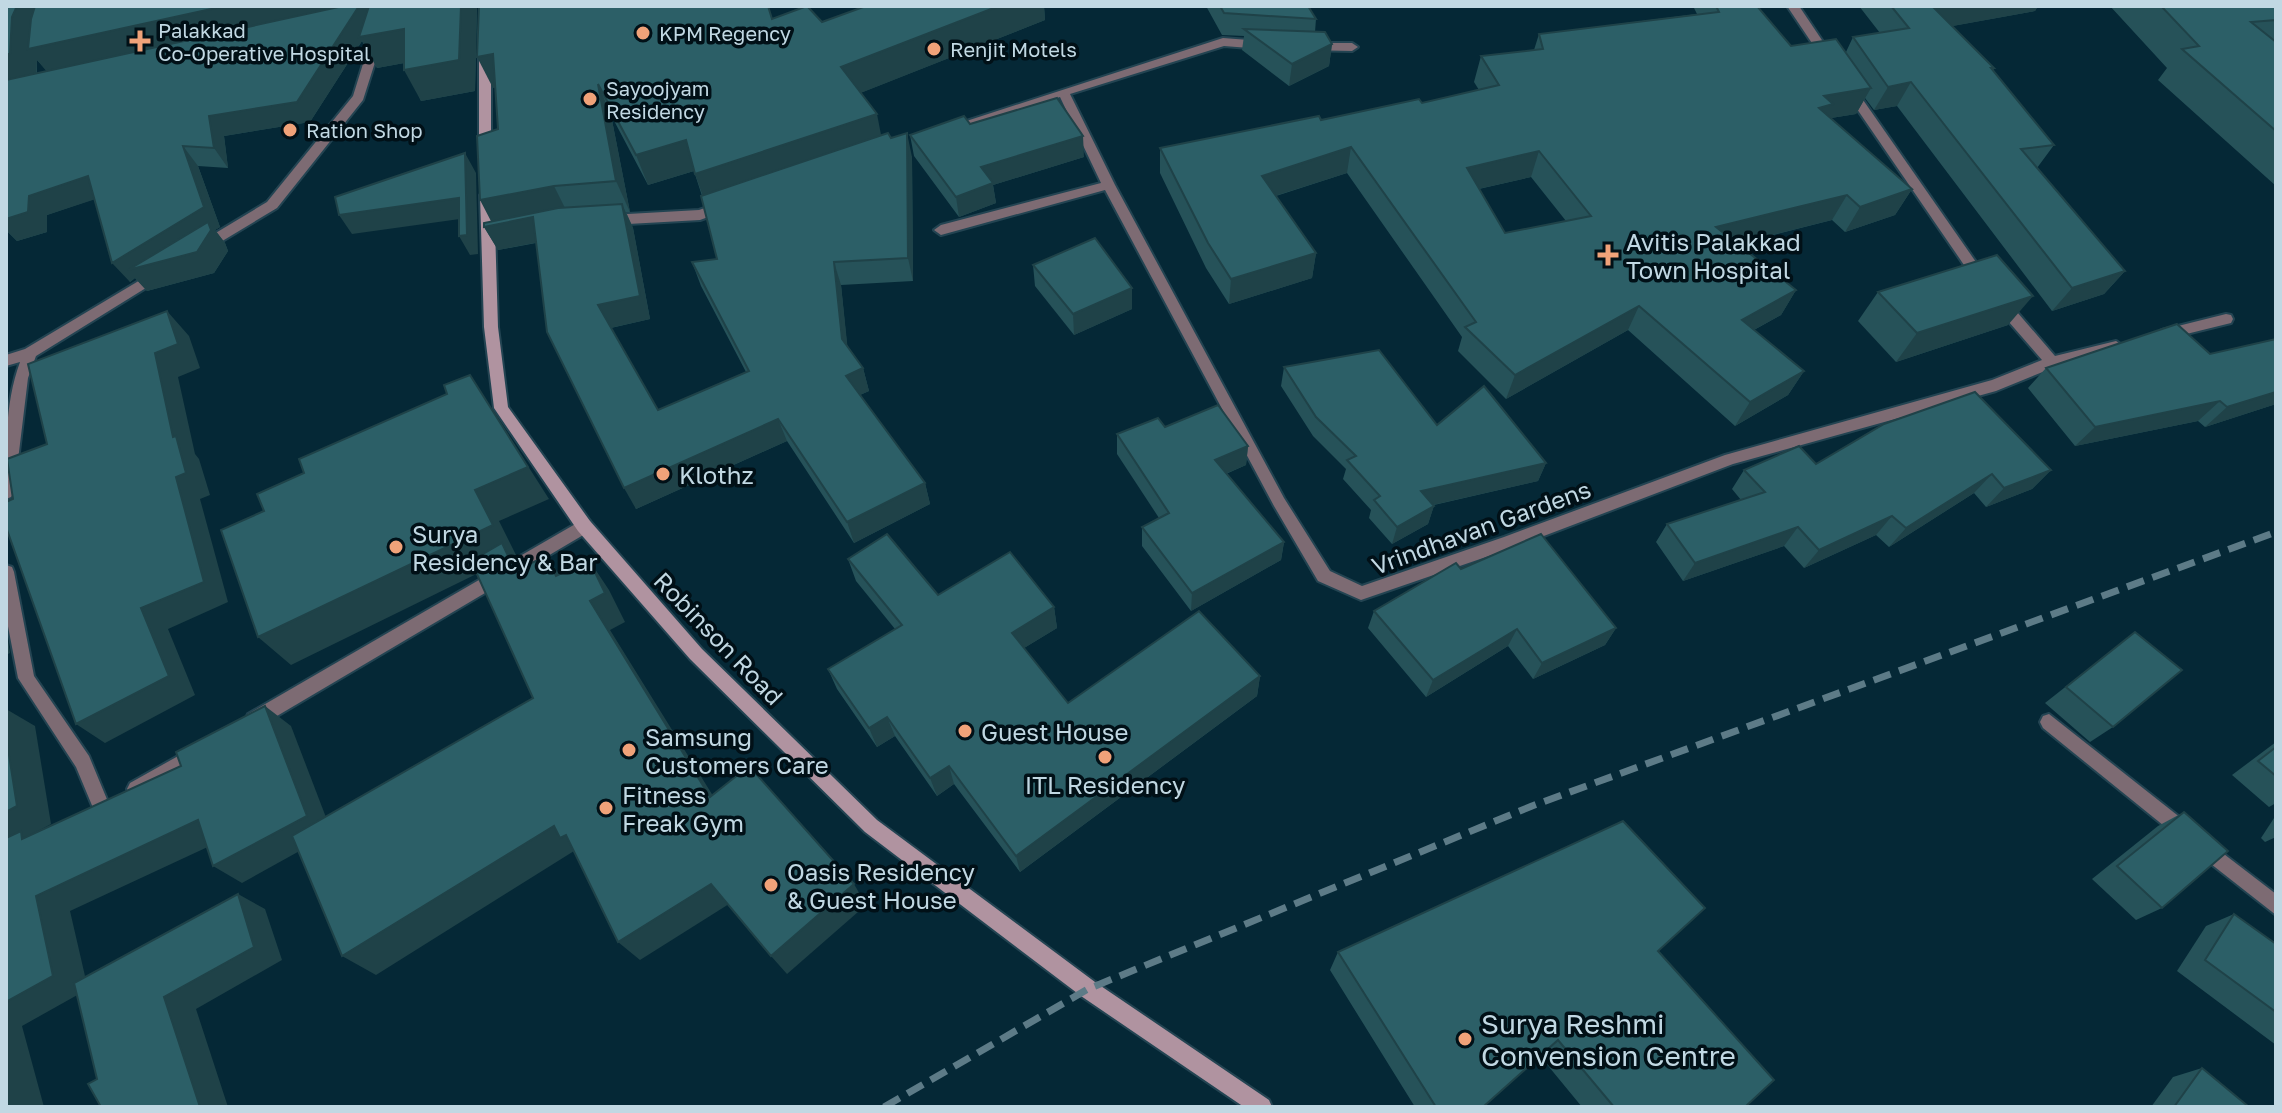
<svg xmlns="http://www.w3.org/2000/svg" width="2282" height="1113" font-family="'Golos Text',sans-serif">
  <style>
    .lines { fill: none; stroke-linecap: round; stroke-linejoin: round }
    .street-casing { stroke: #234452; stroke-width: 4 }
    .secondary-casing { stroke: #234452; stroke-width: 4 }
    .street { fill: #7d6b73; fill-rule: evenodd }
    .secondary { fill: #b093a0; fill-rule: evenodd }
    .rail { stroke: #5d7b87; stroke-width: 7; stroke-dasharray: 18 9; stroke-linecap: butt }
    .wall { fill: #265259; fill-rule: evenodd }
    .shaded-wall { fill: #1f4248 }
    .building { fill: #2c5f67; stroke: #1f4248; stroke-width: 2; fill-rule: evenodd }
    .poi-dot { fill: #f0a279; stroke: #011017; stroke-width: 3 }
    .labels { text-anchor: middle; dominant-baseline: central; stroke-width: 7; stroke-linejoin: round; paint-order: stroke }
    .far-poi-label { font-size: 20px; fill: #c1d8e3; stroke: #011017; text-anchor: start }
    .poi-label { font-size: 24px; fill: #c1d8e3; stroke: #011017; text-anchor: start }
    .street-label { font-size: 24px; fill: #c1d8e3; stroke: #011017 }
    .near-poi-label { font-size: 28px; fill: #c1d8e3; stroke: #011017; text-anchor: start }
  </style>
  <rect width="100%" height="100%" fill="#052836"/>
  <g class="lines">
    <g class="street-casing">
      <g id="street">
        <path d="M381,6h12l-30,94 -86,108 -68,41h-10v-6l68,-41 86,-106z"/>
        <path d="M1787,6h12l35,52 -2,3h-8z"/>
        <path d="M1223,38l39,3 6,4 -6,4 -38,-3 -154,48 45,91 169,313 46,73 32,15 142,-49 221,-82 267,-75 50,-20 -47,-54 -2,-4 2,-4h10l50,58 61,-15 7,5 -7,5 -61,16 -59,24 -263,73 -218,83 -154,53 -43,-19 -44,-75 -169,-316 -164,45 -7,-5 7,-5 160,-42 -41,-86 -108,37 -4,-1v-6z"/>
        <path d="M1309,43h43l6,4 -6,4 -47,-1 -2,-3z"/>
        <path d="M1850,86l4,1 131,188 2,3 -2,3h-10l-131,-191z"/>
        <path d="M725,201l5,2v6l-30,11 -90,5 -7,-5 7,-5 89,-5z"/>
        <path d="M157,270l5,2 2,3 -2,3 -126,78 -8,22 -14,115 -3,4 -5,2c0,-45 -2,-94 14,-137l-14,4v-11l19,-6z"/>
        <path d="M2226,314l5,1 2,4 -2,4 -69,17 -7,-5 7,-5z"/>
        <path d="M584,519l6,2 2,5 -2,5 -330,195 -6,2 -6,-2 -3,-6 3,-6z"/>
        <path d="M6,565l6,2 2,5 20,104 55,80 22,53 -3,6 -6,3 -6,-3 -20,-48 -58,-89 -12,-62z"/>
        <path d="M2049,714l142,112 3,6 -3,6 -6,3 -6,-3 -136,-110 -3,-6 3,-6z"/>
        <path d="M196,746l6,2 3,6 -3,6 -60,35 -6,2 -6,-2 -3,-6 3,-6z"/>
        <path d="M2203,838l73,56v21l-79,-62 -3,-6 3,-6z"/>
      </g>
    </g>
    <g class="secondary-casing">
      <g id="secondary">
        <path d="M485,48l6,4v104l-6,4 -6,-4v-104z"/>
        <path d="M487,191l7,4 4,132 10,80 82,114 112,128 175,171 218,162 174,118 3,7h-28l-163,-111 -216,-164 -175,-173 -112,-128 -84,-123 -10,-81 -4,-132z"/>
      </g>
    </g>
    <use href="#street" class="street"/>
    <use href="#secondary" class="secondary"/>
    <path class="rail" d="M884,1107l204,-118 444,-183 744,-274"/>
  </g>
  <g class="wall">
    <path d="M6,6h471l-2,85 -54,10 -17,-38 -27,5 -15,-27 -52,81 -86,14 4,32 -30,-2 22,61 -5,3 10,13 3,8 -14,22 -67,18 -12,-13 -5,4 -36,-83 -47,16v17l-30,9 -11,-11zM37,60l10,11 -10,2z"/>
    <path d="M866,6h178l1,14 -185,73 21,43 10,2 21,19 1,124 -72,4 6,60 16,23 6,23 -9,4 65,88 5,21 -76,39 -67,-102 -151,68 -100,-266 -38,7 -14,-23 8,-5 6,-93 -3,-41h-2l279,-69 50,3zM611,115l37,70 46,-14 8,25 15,63 -25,3 9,24 45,86 -88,38 -47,-82 39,-9 -17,-91 -7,-16h4z"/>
    <path d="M1206,6h102l8,13 -1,13 17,12 -3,22 -40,20 -47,-36 2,-14 -22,-1z"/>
    <path d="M1693,6h64l34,40 55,6 7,-15 27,-4 -21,-27h179l-3,5 -83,15 42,42 -1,3 61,74 -17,23 88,103 -21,23 -52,17 -155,-205 -23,4 -9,-12 -9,16 -25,4 81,71 -17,26 -50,17 -13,-12 -94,24 58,46 -15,25 -27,15 50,41 -16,24 -53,31 -107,-96 -122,69 -48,-48 4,-14 -115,-164 -71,23 40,57 -4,25 -83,26 -23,-36 -46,-95v-25l262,-45 57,-13 -5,-8 7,-26 53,-6 5,-16 158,-20zM1531,177l35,44 -61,12 -26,-44z"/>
    <path d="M2110,6h166v180l-118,-106 9,-12z"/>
    <path d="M970,124l114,33 -91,28 3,18 -37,14 -45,-61 -4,-21z"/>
    <path d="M1033,265l99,44 -58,26 -39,-49z"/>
    <path d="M1878,292l130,33 -112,37 -38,-41z"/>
    <path d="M2210,354l66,50 -71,23 -7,-6 -123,25 -47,-58 18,-20z"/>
    <path d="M1284,367l153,58 109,38 -8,18 -104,24 -6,19 -36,20 -23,-26 2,-8 -28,-31 3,-10 -33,-33 -32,-50z"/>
    <path d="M1165,427l83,19 -2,19 -20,9 58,68 -3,18 -90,51 -49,-65v-19l17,-9 -42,-64v-20z"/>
    <path d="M1816,464l235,6 -19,19 -46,18 -12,-14 -85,54 -13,-12 -72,33 -20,-22 -101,35 -27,-39 11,-18 74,-24 -9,-11 12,-19z"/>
    <path d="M848,559l90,36 116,12 3,21 -33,20 44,55 192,-27 -3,20 -237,176 -66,-88 -17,12 -42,-60 -18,11 -40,-58 -9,-20 67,-40 -39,-48z"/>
    <path d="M1374,611l242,17 -11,17 -72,34 -25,-33 -82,51 -58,-69z"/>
    <path d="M2135,632l-22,95 -23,15 -45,-39z"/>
    <path d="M2276,742v61l-7,4 -37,-32z"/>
    <path d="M2184,812l-22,96 -26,12 -44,-41 66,-53z"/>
    <path d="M2276,815v22l-11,5 -4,-4z"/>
    <path d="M2234,914l42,30v101l-99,-74 29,-45z"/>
    <path d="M1658,951l87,156h-163l-42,-51 -57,51h-68l-85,-137 8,-18z"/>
    <path d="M2202,1068l47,39h-98l22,-30z"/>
  </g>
  <g class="shaded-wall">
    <path d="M17,6h362l-1,1 -11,3 7,12 30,7 17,31 -44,8 -15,-27 -52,81 -86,14 4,32 -14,-20 -160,-68 -17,-20 -1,25 -30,4v-35l6,-37z"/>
    <path d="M461,6h16l-2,85 -54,10 -17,-31z"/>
    <path d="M999,6h45l1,14 -197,78 -7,-31z"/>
    <path d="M1946,6h92l-3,5 -115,21 14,-24z"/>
    <path d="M1332,44l-3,22 -40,20 3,-22z"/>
    <path d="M493,54l15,31 -15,3 -16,-31z"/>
    <path d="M1911,82l-14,24 -23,4 14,-23z"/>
    <path d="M598,84l13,31 19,97 -14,-31z"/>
    <path d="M1871,88l-15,26 -31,5 -20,15 19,-38z"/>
    <path d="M877,114l6,31 -177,60 -11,-31z"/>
    <path d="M907,133l5,24 1,124 -5,-23z"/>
    <path d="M1083,136l1,21 -91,28 3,18 -37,14 -3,-20 25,-30z"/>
    <path d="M686,140l11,30 -49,15 -12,-30z"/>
    <path d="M183,146l15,20 22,61 -5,3 10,13 3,8 -14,22 -67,18 -12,-13 -5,4 -18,-19z"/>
    <path d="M1351,147l-4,26 -88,28 3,-25z"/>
    <path d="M1539,151l-8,26 -71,16 7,-25z"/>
    <path d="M465,153l11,20 2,81 -8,1 -11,-19 8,-18 -115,16 -13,-19z"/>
    <path d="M88,176l17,20 -58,19v17l-30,9 -11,-11v-11l23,-23z"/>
    <path d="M554,186l15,30 -24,25 -47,9 -14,-23 9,-2 -13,-25z"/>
    <path d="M1912,189l-17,26 -50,17 15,-25z"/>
    <path d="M1847,195l-15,25 -128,32 12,-25z"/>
    <path d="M622,204l11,24 17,91 -40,9 -12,-23z"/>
    <path d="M1316,253l-4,25 -83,26 2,-25z"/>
    <path d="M834,262l7,23 8,76 -7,-22z"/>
    <path d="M2125,271l-21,23 -52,17 20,-23z"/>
    <path d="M1132,288v21l-58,26 -1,-21z"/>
    <path d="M1796,290l-15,25 -53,29 14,-24z"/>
    <path d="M2033,296l-25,29 -112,37 21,-29z"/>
    <path d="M1639,306l-11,24 -122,69 9,-24z"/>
    <path d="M167,311l22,25 11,32 -22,9 17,77 4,5 11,36 -10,4 28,103 -60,27 27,66 -90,48 -29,-19 65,-116 35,-131 -3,-40 -18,-84z"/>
    <path d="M863,368l6,23 -16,7 -7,-22z"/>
    <path d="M1804,371l-16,24 -53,31 15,-24z"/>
    <path d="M470,375l79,124 -50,22 17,34 -4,2 12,16 -9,-2 -6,-13 -218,107 -33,-28 217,-147z"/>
    <path d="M2276,392v12l-71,23 22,-20z"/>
    <path d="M2220,401l-22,20 -123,25 20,-19z"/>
    <path d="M778,419l9,22 -151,68 -12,-21z"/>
    <path d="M1248,446l-2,19 -33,14 2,-19z"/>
    <path d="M1546,463l-8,18 -123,28 6,-18z"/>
    <path d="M2051,470l-19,19 -46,18 18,-19z"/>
    <path d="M1992,474l-18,19 -85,54 17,-19z"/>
    <path d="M925,483l5,21 -76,39 -7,-21z"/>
    <path d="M1434,506l-6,18 -36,20 5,-17z"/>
    <path d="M1892,516l-16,19 -72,33 15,-18z"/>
    <path d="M1798,527l-14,19 -101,35 12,-18z"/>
    <path d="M1284,542l-3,18 -90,51 1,-18z"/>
    <path d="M546,556l22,30 -12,-10z"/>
    <path d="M589,560l20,30 16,32 -15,8 118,190 -18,-23 -120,-196z"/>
    <path d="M1054,607l3,21 -41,25 -4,-20z"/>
    <path d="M6,627l4,26 -4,2z"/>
    <path d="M1616,628l-11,17 -72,34 9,-16z"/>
    <path d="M1517,629l-9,17 -82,51 7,-17z"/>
    <path d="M1260,676l-3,20 -237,176 -4,-16z"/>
    <path d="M265,706l26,20 41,107 -90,50 -29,-17z"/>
    <path d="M6,709l29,17 16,98 -45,25z"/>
    <path d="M887,717l8,19 -18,11 -8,-19z"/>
    <path d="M949,766l5,18 -17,12 -7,-18z"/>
    <path d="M198,820l29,18 -157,73 18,78 -66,37 22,81h-37l-1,-5v-100l30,-106z"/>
    <path d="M554,826l12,9 8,16 -198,124 -34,-19z"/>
    <path d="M711,884l18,20 -89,56 -22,-18z"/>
    <path d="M854,884l12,21 -79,69 -16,-18z"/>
    <path d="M238,894l27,15 17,51 -86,49 32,98h-28l-36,-110z"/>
  </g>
  <g class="building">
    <path d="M6,6h11l-5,11 -2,37h-4z"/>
    <path d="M35,6h190l-197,43 3,-30z"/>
    <path d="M343,6h16l-62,96 -88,14 5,32 -31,-2 21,61 -92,56 -24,-87 -59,20 -1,16 -22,7v-139z"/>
    <path d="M369,6h92l-2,54 -55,10v-41l-45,8z"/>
    <path d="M479,6h289l4,13 35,-13 15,16 44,-16h133l-158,61 36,47 -182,60 -9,-34 -50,15 -38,-71 18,97 -62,5 -74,14 -3,-64 21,-7 -5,-75 -16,3z"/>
    <path d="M1220,6h88l8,13 -92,-6z"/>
    <path d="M1716,6h41l34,40 45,-7 35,49 -47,8 9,8 -14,4 93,81 -52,18 -13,-12 -131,32 80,63 -54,30 62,51 -54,31 -111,-96 -124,69 -50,-48 11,-5 -125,-175 -89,29 54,77 -85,26 -23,-36 -48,-95 159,-32 2,4 98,-21 3,4 77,-18 -18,-29 62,-7 -4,-15 180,-22zM1539,151l52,65 -86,17 -38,-65z"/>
    <path d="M1891,6h55l-12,2 60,60h-3l63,77 -33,4 104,122 -53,17 -161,-206 -23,5 -35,-50 56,-9z"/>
    <path d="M2161,6h115v14l-25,2 25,20v89l-94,-82 17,-3z"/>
    <path d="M1244,29l81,3 7,12 -40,20z"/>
    <path d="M1057,98l26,38 -102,31 12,16 -37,14 -46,-62 54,-19 6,8z"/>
    <path d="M888,133l3,5 16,-5 1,125 -74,4 8,77 21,29 -17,8 79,107 -78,39 -69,-103 -154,69 -77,-156 -14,-115 -49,10v-4l74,-15 64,-4 18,92 -42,9 60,105 91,-39 -57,-109 25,-3 -16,-63z"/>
    <path d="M465,153l2,82 -8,1v-38l-120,17 -4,-18z"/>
    <path d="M208,222l3,8 -14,22 -69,18z"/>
    <path d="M1095,238l37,50 -59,26 -40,-49z"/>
    <path d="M1997,255l36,41 -116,37 -39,-41z"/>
    <path d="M167,311l11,33 -23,9 18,84 3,-1 10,37 -10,4 28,105 -63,26 28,68 -93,48 -70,-197v-25l7,-3 -6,-40 40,-15 -19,-80z"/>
    <path d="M2177,324l33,30 66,-15v53l-49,15 -7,-6 -125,26 -49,-59z"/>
    <path d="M1379,350l58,75 47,-39 62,77 -125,28 13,15 -37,21 -23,-27 6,-4 -33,-36 9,-4 -40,-39 -32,-50z"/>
    <path d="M470,375l58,92 -53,23 18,35 -235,112 -37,-107 43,-19 -7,-17 47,-21 -5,-14 148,-65 -3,-9z"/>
    <path d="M1975,392l76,78 -47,18 -12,-14 -86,54 -14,-12 -73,34 -21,-23 -103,36 -28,-39 98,-32 -21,-22 55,-24 17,18 68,-40z"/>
    <path d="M1218,405l30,41 -33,14 69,82 -92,51 -50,-66 27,-14 -52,-79 41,-16 7,9z"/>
    <path d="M887,534l51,61 72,-43 44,55 -42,26 56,70 131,-92 61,65 -244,180 -67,-90 -19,12 -43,-61 -18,11 -41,-59 74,-44 -54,-66z"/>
    <path d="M1541,534l75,94 -74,35 -25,-34 -84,51 -59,-69 82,-48 5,6z"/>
    <path d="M502,543l13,28 31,-15 10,20 33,-16 16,33 -15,8 120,196 39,-31 105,118 -83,72 -60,-72 -93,58 -52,-107 -6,3 -6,-12 -212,130 -50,-120 241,-138 -62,-137z"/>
    <path d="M2135,632l47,38 -69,57 -47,-40z"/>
    <path d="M265,706l42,110 -94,50 -15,-46 -162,76 17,80 -47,26v-164l15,-7 1,8 159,-73 -5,-14z"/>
    <path d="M6,736l11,70 -11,6z"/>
    <path d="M2276,747v29l-18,-15z"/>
    <path d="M2184,812l44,39 -66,57 -45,-42z"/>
    <path d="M1623,821l82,87 -47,43 116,129 -29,27h-131l-56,-67 -75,67h-47l-98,-155z"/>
    <path d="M238,894l16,53 -90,50 36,110h-99l-13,-23 9,-5 -23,-96z"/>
    <path d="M2234,914l42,30v68l-71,-52z"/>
    <path d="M2202,1068l47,39h-75z"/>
  </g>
  <g class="poi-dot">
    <circle cx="643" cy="33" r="8"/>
    <path d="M136 29h8v8h8v8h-8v8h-8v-8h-8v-8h8z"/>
    <circle cx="934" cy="49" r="8"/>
    <circle cx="590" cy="99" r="8"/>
    <circle cx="290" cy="130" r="8"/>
    <path d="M1604 243h8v8h8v8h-8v8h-8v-8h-8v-8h8z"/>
    <circle cx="663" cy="474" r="8"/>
    <circle cx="396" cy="547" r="8"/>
    <circle cx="965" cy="731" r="8"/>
    <circle cx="629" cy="750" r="8"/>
    <circle cx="1105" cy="757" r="8"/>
    <circle cx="606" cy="808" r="8"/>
    <circle cx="771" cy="885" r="8"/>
    <circle cx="1465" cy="1039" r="8"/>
  </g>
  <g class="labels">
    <g class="far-poi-label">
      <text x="158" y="30">Palakkad<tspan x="158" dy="23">Co-Operative Hospital</tspan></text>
      <text x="659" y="33">KPM Regency</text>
      <text x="950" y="49">Renjit Motels</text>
      <text x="606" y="88">Sayoojyam<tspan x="606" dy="23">Residency</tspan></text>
      <text x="306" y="130">Ration Shop</text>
    </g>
    <g class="poi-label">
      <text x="1626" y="241">Avitis Palakkad<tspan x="1626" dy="28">Town Hospital</tspan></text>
      <text x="679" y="474">Klothz</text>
      <text x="412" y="533">Surya<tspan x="412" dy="28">Residency &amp; Bar</tspan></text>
      <text x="981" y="731">Guest House</text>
      <text x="645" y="736">Samsung<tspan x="645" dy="28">Customers Care</tspan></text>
      <text x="1105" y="784" text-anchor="middle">ITL Residency</text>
      <text x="622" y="794">Fitness<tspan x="622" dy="28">Freak Gym</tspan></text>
      <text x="787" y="871">Oasis Residency<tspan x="787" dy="28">&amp; Guest House</tspan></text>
    </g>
    <g class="street-label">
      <text transform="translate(1481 527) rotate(-20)">Vrindhavan Gardens</text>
      <text transform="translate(719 638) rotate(46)">Robinson Road</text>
    </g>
    <g class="near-poi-label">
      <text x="1481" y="1023">Surya Reshmi<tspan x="1481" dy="32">Convension Centre</tspan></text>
    </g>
  </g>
  <rect width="2282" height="1113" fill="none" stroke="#c1d8e3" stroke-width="16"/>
</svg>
